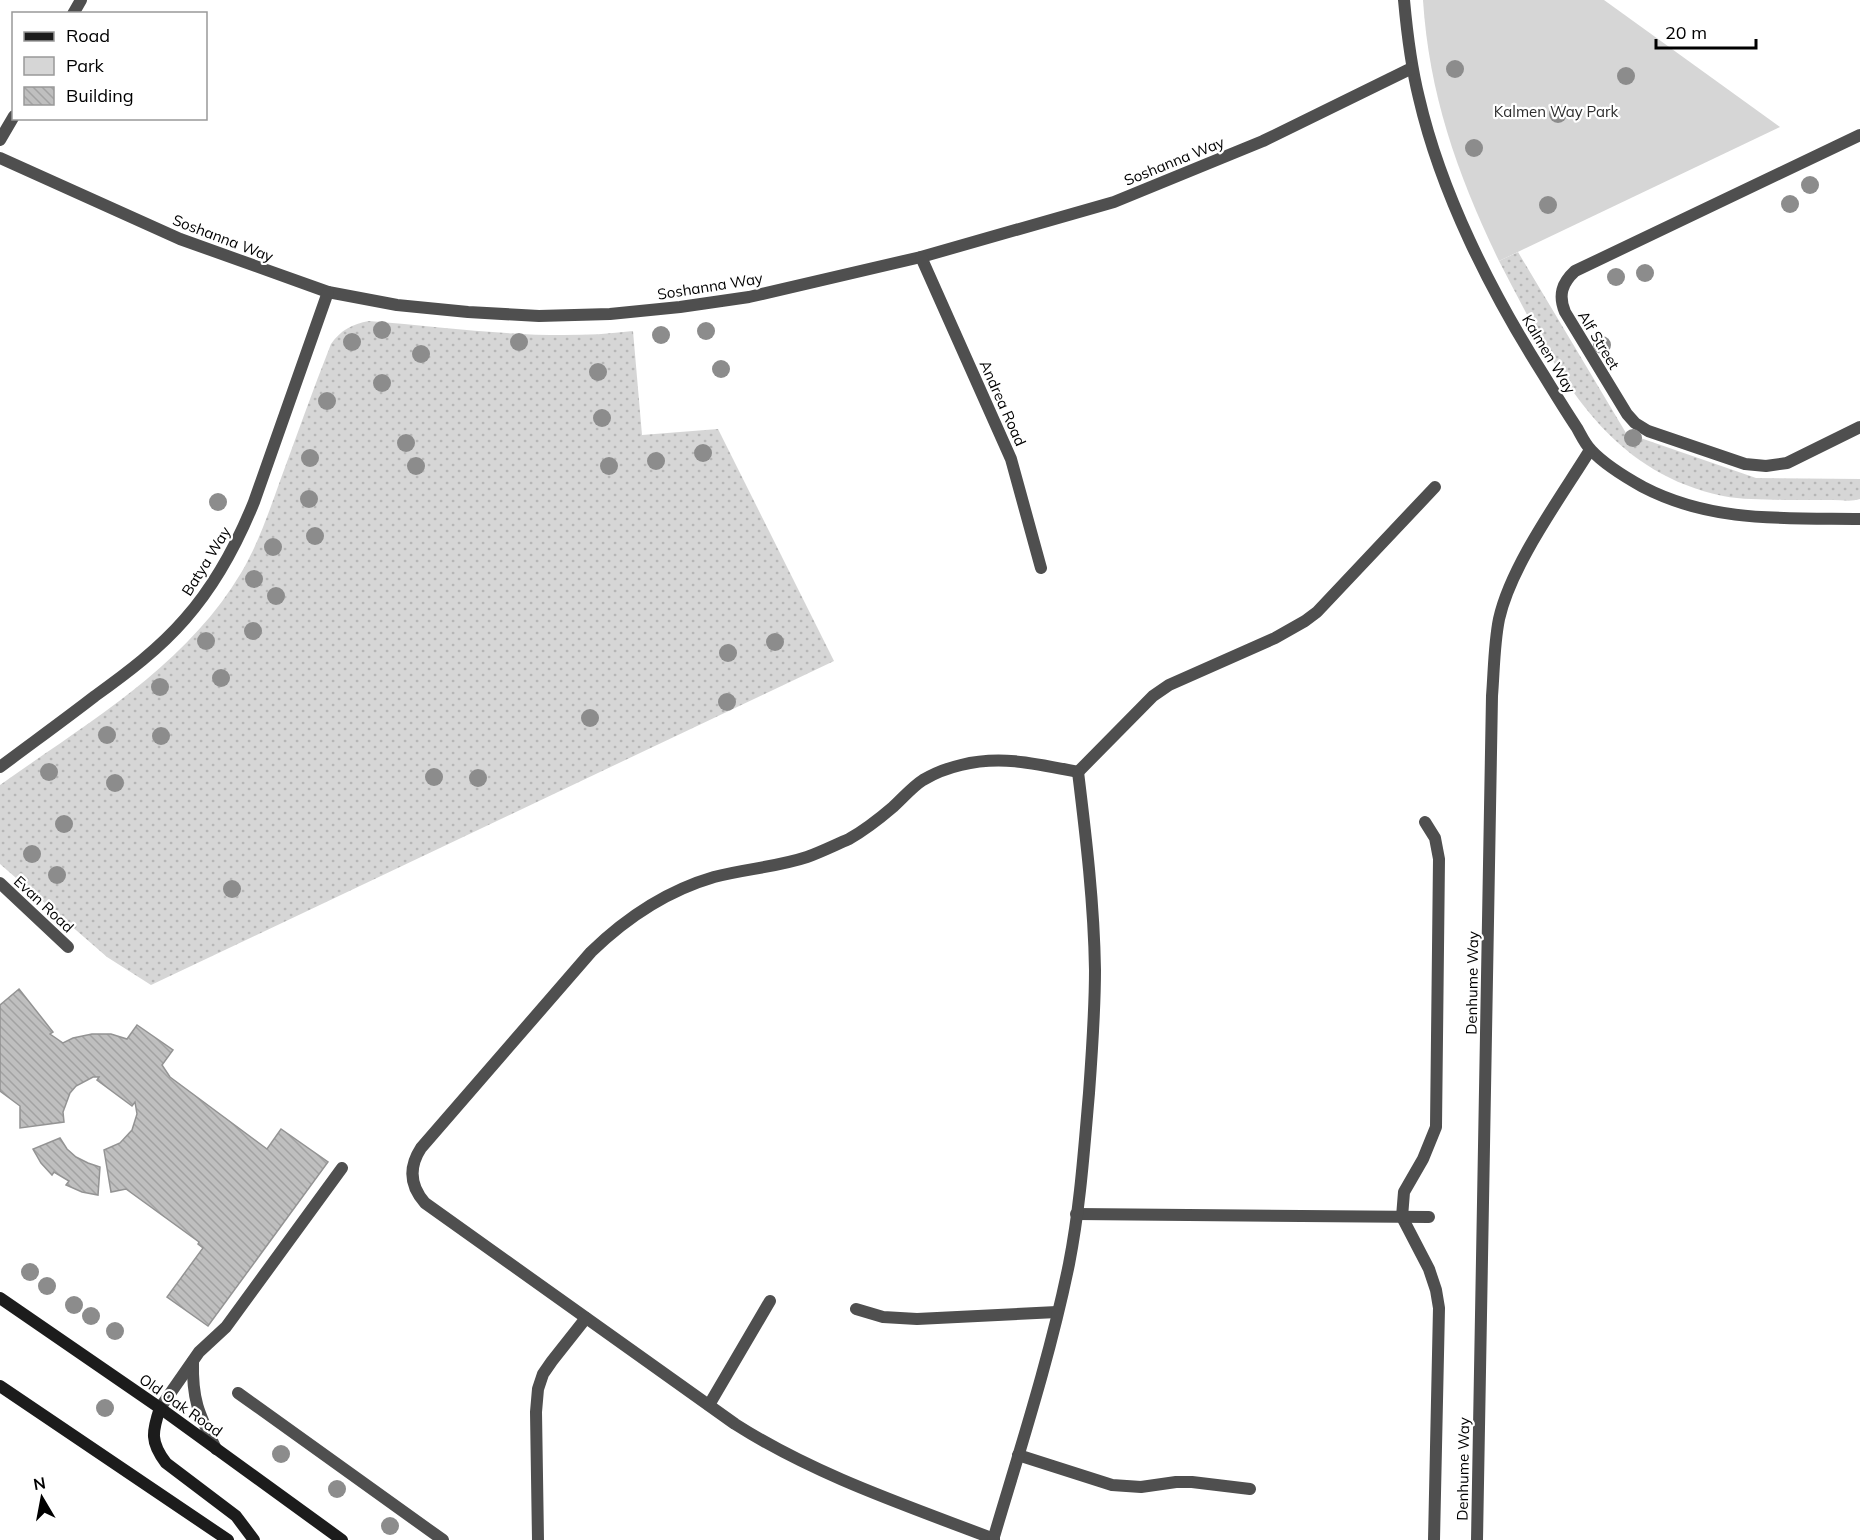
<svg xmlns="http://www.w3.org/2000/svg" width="1860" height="1540" font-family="Mulish,sans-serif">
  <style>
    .grass { fill: url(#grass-dots) }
    .park { fill: #d6d6d6 }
    .building { fill: url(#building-back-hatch); stroke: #939393; stroke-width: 1.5 }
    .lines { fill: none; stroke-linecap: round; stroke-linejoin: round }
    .service { stroke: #4f4f4f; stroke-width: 12 }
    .minor { stroke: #4f4f4f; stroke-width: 12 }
    .secondary { stroke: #1c1c1c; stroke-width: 12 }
    .tree { fill: #8c8c8c }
    .labels { text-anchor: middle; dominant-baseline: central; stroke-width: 4.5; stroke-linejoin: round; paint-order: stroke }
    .park-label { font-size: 15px; fill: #2d2d2d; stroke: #fff }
    .street-label { font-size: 15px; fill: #000; stroke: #fff }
  </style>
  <defs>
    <pattern id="grass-dots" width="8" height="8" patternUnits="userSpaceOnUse" patternTransform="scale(1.5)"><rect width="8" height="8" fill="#d6d6d6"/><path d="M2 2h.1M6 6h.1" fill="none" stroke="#b6b6b6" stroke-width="1.8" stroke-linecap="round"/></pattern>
    <pattern id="building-back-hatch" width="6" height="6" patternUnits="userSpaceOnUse" patternTransform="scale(1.5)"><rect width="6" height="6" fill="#bfbfbf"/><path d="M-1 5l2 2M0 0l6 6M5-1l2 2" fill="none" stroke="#a2a2a2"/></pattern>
  </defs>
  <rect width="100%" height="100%" fill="#fff"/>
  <g class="grass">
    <path d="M1518,252l108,181 130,45 104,1v20c-9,3 -18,1 -27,1 -17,0 -34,0 -51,0 -19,-1 -40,0 -59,-4 -124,-26 -171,-134 -224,-235z"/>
    <path d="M369,321c88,7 177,21 264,10l9,104 76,-6 116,232 -683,324 -44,-28 -107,-93v-79c87,-62 185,-118 241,-212 17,-29 28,-61 39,-92 17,-46 33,-92 51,-137 10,-14 21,-20 38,-23z"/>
  </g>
  <path class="park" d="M1423,0h181l176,127 -281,134c-41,-85 -70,-166 -76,-261z"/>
  <g class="building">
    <path d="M19,989l34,43 -3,2 13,9 10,-5 19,-4h19l16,5 10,-14 36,25 -11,15 8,12 97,72 14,-20 47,33 -120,164 -41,-29 36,-49 -5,-4 1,-2 -73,-53 -15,3 -7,-42 16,-7 12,-13 5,-16 -2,-12 -3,4 -35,-26 2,-3h-6l-17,9 -6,7 -7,19 1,10 -44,6v-22l-20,-15v-86z"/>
    <path d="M60,1138l7,11 9,8 12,6 12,4 -2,28 -16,-3 -16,-7 3,-4 -15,-9 -2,3 -11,-12 -8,-14z"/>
  </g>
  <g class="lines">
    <g class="service">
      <path d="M193,1361c-1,40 6,53 23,88"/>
      <path d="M160,1408l39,-56 27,-25 116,-159"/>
    </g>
    <g class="minor">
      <path d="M1404,0c3,33 7,66 15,98 22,95 72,194 124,276 11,18 22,36 34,54 4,7 8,16 14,22 14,15 34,27 52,37 69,36 142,31 217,32"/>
      <path d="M73,14l8,-14"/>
      <path d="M1860,135l-285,136c-13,12 -17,24 -10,41l62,102 8,9 13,8 97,33 21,2 21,-3 73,-36"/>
      <path d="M0,140l14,-24"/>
      <path d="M0,158l180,81 148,53 69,13 71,7 71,4 71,-2 70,-7 69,-10 172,-40 193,-55 149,-61 149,-73"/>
      <path d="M921,257l90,202 30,109"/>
      <path d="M0,767c32,-24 64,-47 95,-71 32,-23 64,-47 90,-77 31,-35 52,-75 69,-117l74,-210"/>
      <path d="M1078,772l75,-76 16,-11 106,-47 30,-17 12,-9 118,-125"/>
      <path d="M1425,822l10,16 4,21 -3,268 -13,32 -19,33 -2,25 27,52 7,21 3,18 -5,232"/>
      <path d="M0,883l68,64"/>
      <path d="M1076,1214l353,3"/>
      <path d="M856,1309l27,8 34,2 140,-7"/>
      <path d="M238,1393l205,147"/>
      <path d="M709,1405l61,-104"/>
      <path d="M1018,1455l94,30 29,2 35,-5h16l58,7"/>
      <path d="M994,1539c-89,-34 -179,-64 -259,-115l-310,-221c-15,-17 -17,-35 -4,-55l170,-196c36,-35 75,-61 123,-75 30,-8 63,-10 93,-20 14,-5 28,-12 42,-18 16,-9 30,-20 44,-32 10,-9 19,-20 30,-27 12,-7 25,-12 38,-15 40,-10 77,-1 117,7"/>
      <path d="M538,1540l-2,-128 2,-23 5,-15 9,-13 34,-43"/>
      <path d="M993,1540c27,-91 57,-183 76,-276 11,-56 15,-114 20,-171 3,-41 6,-82 6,-123 -1,-66 -9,-133 -17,-198"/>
      <path d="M1477,1540l15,-844c2,-25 2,-52 7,-77 12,-54 62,-122 91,-169"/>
    </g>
    <g class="secondary">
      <path d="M0,1298l160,110 182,132"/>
      <path d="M0,1386l228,154"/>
      <path d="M160,1408c-8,24 -10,34 6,55l70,53 18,24"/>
    </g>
  </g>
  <g class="tree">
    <circle cx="1455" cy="69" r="9"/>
    <circle cx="1626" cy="76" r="9"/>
    <circle cx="1558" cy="114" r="9"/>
    <circle cx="1474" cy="148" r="9"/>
    <circle cx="1810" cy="185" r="9"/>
    <circle cx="1790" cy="204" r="9"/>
    <circle cx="1548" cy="205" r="9"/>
    <circle cx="1645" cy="273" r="9"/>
    <circle cx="1616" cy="277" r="9"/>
    <circle cx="382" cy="330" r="9"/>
    <circle cx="706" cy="331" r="9"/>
    <circle cx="661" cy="335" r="9"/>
    <circle cx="352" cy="342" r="9"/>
    <circle cx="519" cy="342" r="9"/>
    <circle cx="1602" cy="345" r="9"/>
    <circle cx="421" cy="354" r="9"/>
    <circle cx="721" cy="369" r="9"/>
    <circle cx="598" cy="372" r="9"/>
    <circle cx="382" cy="383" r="9"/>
    <circle cx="327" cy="401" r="9"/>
    <circle cx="602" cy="418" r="9"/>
    <circle cx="1633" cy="438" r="9"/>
    <circle cx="406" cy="443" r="9"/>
    <circle cx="703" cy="453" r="9"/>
    <circle cx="310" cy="458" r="9"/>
    <circle cx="656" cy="461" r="9"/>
    <circle cx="416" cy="466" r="9"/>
    <circle cx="609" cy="466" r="9"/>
    <circle cx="309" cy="499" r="9"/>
    <circle cx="218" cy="502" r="9"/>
    <circle cx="315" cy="536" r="9"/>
    <circle cx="273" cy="547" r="9"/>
    <circle cx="254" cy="579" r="9"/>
    <circle cx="276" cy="596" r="9"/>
    <circle cx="253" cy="631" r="9"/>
    <circle cx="206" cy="641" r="9"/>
    <circle cx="775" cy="642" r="9"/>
    <circle cx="728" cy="653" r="9"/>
    <circle cx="221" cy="678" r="9"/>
    <circle cx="160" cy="687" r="9"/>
    <circle cx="727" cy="702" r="9"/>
    <circle cx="590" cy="718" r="9"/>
    <circle cx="107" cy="735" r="9"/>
    <circle cx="161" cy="736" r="9"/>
    <circle cx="49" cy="772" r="9"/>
    <circle cx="434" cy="777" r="9"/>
    <circle cx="478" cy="778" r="9"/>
    <circle cx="115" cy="783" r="9"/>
    <circle cx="64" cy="824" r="9"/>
    <circle cx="32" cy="854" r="9"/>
    <circle cx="57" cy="875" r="9"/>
    <circle cx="232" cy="889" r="9"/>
    <circle cx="30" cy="1272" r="9"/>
    <circle cx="47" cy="1286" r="9"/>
    <circle cx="74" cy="1305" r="9"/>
    <circle cx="91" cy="1316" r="9"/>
    <circle cx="115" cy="1331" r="9"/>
    <circle cx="105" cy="1408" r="9"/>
    <circle cx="281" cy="1454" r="9"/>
    <circle cx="337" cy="1489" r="9"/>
    <circle cx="390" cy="1526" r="9"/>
  </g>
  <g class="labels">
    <g class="park-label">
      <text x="1556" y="111">Kalmen Way Park</text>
    </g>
    <g class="street-label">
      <text transform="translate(1174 161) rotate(-22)">Soshanna Way</text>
      <text transform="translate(223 238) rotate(21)">Soshanna Way</text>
      <text transform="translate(710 286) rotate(-9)">Soshanna Way</text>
      <text transform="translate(1599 340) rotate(59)">Alf Street</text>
      <text transform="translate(1549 354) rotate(59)">Kalmen Way</text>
      <text transform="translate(1003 403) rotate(66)">Andrea Road</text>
      <text transform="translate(206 561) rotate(-58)">Batya Way</text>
      <text transform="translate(44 904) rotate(43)">Evan Road</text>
      <text transform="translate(1472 983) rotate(-89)">Denhume Way</text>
      <text transform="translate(181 1405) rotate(35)">Old Oak Road</text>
      <text transform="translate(1463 1469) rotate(-89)">Denhume Way</text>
    </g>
  </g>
  <rect x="12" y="12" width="195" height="108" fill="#ffffff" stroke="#999999" stroke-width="1.5"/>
  <rect x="24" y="32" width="30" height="9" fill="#1c1c1c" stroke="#999999" stroke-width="1.5"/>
  <text x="66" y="42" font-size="18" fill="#000000">Road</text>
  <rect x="24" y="57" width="30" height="18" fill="#d6d6d6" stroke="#999999" stroke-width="1.5"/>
  <text x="66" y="72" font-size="18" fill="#000000">Park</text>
  <rect x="24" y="87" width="30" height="18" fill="url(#building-back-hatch)" stroke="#999999" stroke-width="1.5"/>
  <text x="66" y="102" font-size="18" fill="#000000">Building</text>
  <g transform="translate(42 1498) rotate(350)" stroke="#ffffff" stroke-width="4.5" paint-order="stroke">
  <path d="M0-4.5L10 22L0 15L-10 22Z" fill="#000000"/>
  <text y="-9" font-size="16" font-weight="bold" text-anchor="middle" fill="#000000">N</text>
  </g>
  <path d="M1656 39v9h100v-9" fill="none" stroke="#000000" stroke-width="3"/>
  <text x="1665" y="39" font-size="18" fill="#000000" stroke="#ffffff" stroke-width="4.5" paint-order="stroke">20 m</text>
</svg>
